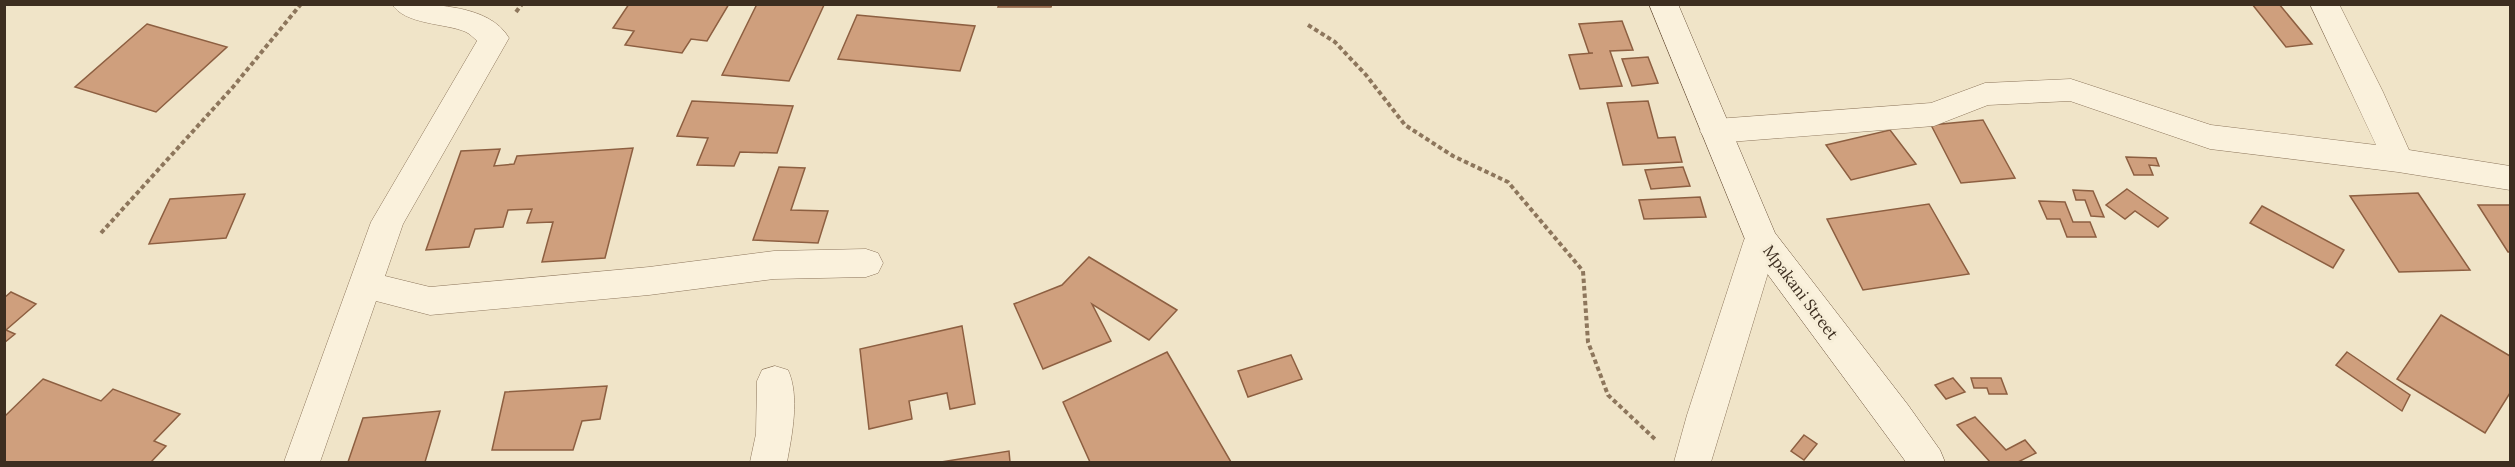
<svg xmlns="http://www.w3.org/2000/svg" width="2515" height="467" font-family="Lora,serif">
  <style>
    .building { fill: #cf9f7d; stroke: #8d5f41; stroke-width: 1.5 }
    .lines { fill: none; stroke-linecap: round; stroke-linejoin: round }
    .street-casing { stroke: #8d765c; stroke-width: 1 }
    .secondary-casing { stroke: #6f573f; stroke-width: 1 }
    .path { stroke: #8d765c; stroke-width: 4; stroke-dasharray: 4.5 3; stroke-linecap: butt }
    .street { fill: #faf1dc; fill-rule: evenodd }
    .secondary { fill: #faf1dc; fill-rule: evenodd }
    .labels { text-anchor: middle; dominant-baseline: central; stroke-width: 6; stroke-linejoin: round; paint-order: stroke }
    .street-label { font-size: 16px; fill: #3d2e20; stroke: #f7eed8 }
  </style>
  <rect width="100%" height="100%" fill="#f0e4c8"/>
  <g class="building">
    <path d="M629,4h100l-22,37 -16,-2 -9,14 -57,-8 9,-14 -21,-3z"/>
    <path d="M757,4l67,1 -35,76 -67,-6z"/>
    <path d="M999,4h53l-1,3h-53z"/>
    <path d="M2252,4h27l33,40 -26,3z"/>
    <path d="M857,15l118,11 -15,45 -122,-12z"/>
    <path d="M1622,21l11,29 -23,1 12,35 -42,3 -11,-34 24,-2h-4l-10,-29z"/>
    <path d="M147,24l80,23 -71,65 -81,-25z"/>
    <path d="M1648,57l10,26 -26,3 -10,-27z"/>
    <path d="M692,101l101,5 -16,47 -37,-1 -6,14 -37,-1 11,-27 -31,-2z"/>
    <path d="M1648,101l10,37 17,-1 7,25 -59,3 -16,-62z"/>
    <path d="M1983,120l32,58 -54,5 -30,-58z"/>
    <path d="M1890,130l26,34 -65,16 -25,-35z"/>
    <path d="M633,148l-28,110 -63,4 11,-40 -26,1 5,-14 -24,1 -5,17 -28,2 -6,18 -43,3 35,-99 39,-2 -6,17 20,-2 3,-8z"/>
    <path d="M2126,157l30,1 3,8 -10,-1 4,10h-19z"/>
    <path d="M779,167l26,1 -14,42 37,1 -10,32 -65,-3z"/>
    <path d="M1683,167l7,19 -39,3 -6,-19z"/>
    <path d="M2127,189l41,29 -10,9 -23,-16 -10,8 -19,-14z"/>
    <path d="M2073,190l20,1 11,26 -13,-1 -6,-16h-9z"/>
    <path d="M2418,193l52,77 -71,2 -49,-76z"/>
    <path d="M245,194l-19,44 -77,6 21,-45z"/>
    <path d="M1700,197l6,20 -62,2 -5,-19z"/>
    <path d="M2039,201l26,1 8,20h17l6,15h-29l-7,-18h-13z"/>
    <path d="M1929,204l40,70 -106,16 -36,-71z"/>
    <path d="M2478,205h32v47h-2z"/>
    <path d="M2262,206l82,44 -11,18 -83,-45z"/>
    <path d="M1089,257l88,53 -28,30 -57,-36 19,37 -68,28 -29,-65 48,-19z"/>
    <path d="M11,292l25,12 -30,26 9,4 -11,9v-45z"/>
    <path d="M2441,315l69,41v37l-25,40 -88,-54z"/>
    <path d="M962,326l13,78 -25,5 -3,-16 -38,8 3,18 -43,10 -9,-80z"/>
    <path d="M1167,352l64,110h-141l-27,-60z"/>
    <path d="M2347,352l63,43 -8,16 -66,-46z"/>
    <path d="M1291,355l11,24 -54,18 -10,-26z"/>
    <path d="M1953,378l12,14 -19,7 -11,-14z"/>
    <path d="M1971,378h30l6,16h-18l-2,-6h-13z"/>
    <path d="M43,379l58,22 12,-12 67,25 -26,27 12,5 -15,16h-147v-45z"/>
    <path d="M607,386l-7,33 -18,2 -9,29h-81l13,-58z"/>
    <path d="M440,411l-15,51h-77l15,-44z"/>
    <path d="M1975,417l31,33 19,-10 11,13 -18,9h-28l-33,-37z"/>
    <path d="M1804,435l13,9 -13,16 -13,-9z"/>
    <path d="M1009,451l1,11h-69z"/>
  </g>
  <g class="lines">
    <g class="street-casing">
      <g id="street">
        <path d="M392,4c35,0 97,-1 117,34l-106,186 -18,52 45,11 219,-20 125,-16 92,-2 12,4 5,10 -5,10 -12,4 -92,2 -125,16 -219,20 -54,-14 -56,161h-36l87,-240 106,-181c-3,-3 -7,-7 -11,-9 -20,-9 -62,-7 -74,-28z"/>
        <path d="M2310,4h29l44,88 26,58 101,16v24l-112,-18 -188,-23 -140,-48 -82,4 -54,21 -218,17 -11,-4 -5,-8 5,-8 11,-4 215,-16 54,-20 86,-4 140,46 165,20z"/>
        <path d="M1761,227l12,4 5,9 -67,222h-37l13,-47 57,-175 5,-9z"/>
        <path d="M775,366l13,4c12,26 4,65 -1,92h-37l6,-28 1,-53 5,-11z"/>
      </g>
    </g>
    <g class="secondary-casing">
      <path id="secondary" d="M1649,4h29l97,229 133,172 32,45 5,12h-39l-157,-213z"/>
    </g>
    <g class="path">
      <path d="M516,12l6,-8"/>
      <path d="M1308,25l27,17 31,33 39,50 48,31 55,26 75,89 5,71 20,53 49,46"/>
      <path d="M101,233l132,-146 68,-83"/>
    </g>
    <use href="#street" class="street"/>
    <use href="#secondary" class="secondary"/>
  </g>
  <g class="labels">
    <g class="street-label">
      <text transform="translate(1801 292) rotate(53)">Mpakani Street</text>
    </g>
  </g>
  <rect width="2515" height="467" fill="none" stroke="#3d2e20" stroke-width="12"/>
</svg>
